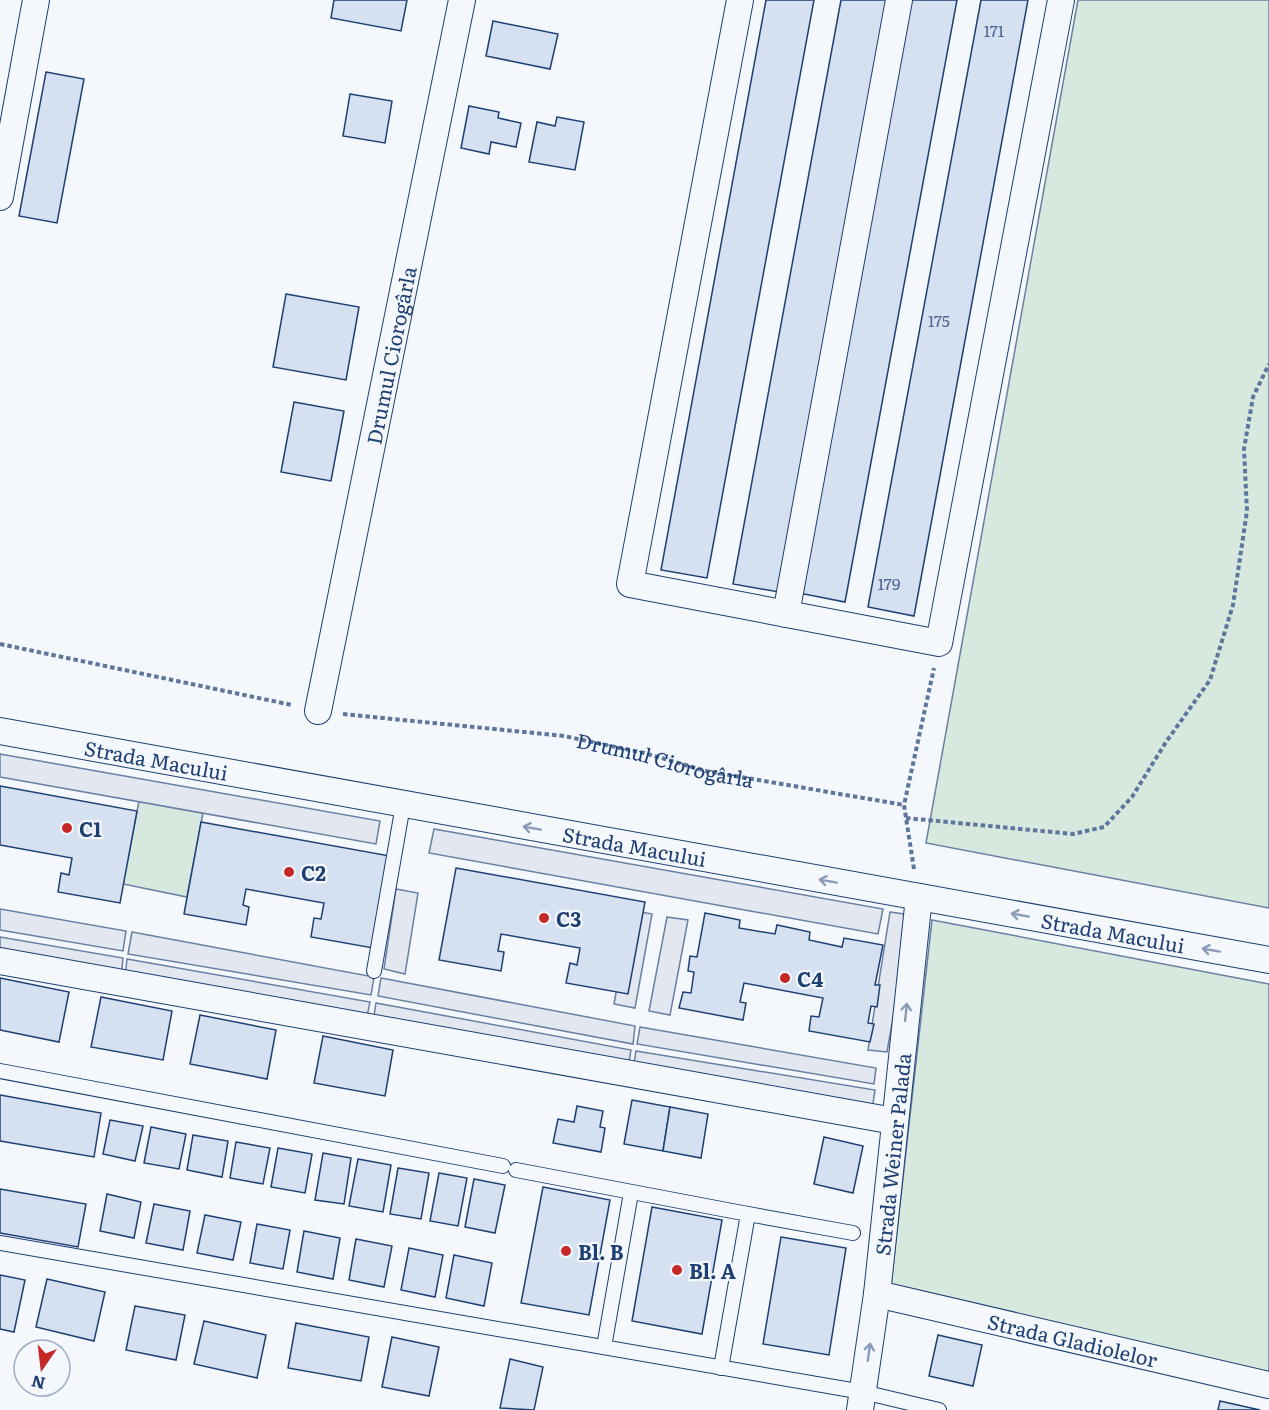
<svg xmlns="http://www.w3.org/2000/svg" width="1269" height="1410" font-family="Literata,serif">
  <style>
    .green { fill: #d7e8df; stroke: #687fa3; stroke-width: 1.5 }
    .parking { fill: #e3e8f0; stroke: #687fa3; stroke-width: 1.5 }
    .building { fill: #d5e0f0; stroke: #1d3f73; stroke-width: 1.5 }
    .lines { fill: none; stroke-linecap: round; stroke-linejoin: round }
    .service-casing { stroke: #1d3f73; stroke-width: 16 }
    .minor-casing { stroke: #1d3f73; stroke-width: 28 }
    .path { stroke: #5e769c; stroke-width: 4; stroke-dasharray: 4.5 3; stroke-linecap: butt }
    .service { stroke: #f4f7fb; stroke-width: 14 }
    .minor { stroke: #f4f7fb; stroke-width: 26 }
    .oneway { stroke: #889bb7 }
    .poi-dot { fill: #c62828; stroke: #f4f7fb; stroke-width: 2 }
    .labels { text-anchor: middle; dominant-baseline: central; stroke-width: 4.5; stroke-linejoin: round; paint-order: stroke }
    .number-label { font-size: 16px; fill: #4b6792 }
    .street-label { font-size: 20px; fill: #1d3f73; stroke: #f4f7fb }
    .poi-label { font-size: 20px; font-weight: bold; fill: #1d3f73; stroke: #f4f7fb; text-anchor: start }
  </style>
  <rect width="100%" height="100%" fill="#f4f7fb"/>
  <g class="green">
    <path d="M1078,0h191v908l-343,-65z"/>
    <path d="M139,801l64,12 -16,84 -64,-13z"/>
    <path d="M932,920l337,64v392l-378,-91z"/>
  </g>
  <g class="parking">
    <path d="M0,754l380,67 -4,23 -376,-67z"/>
    <path d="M434,829l449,80 -5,25 -449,-81z"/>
    <path d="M396,889l22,4 -13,81 -21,-5z"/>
    <path d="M0,909l126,22 -3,20 -123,-21z"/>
    <path d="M631,910l21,4 -17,94 -21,-4z"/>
    <path d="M890,912l21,3 -24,137 -19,-2z"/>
    <path d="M667,917l21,3 -18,95 -21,-4z"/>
    <path d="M132,932l242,45 -3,18 -243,-41z"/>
    <path d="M0,937l123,21 -2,20 -121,-21z"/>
    <path d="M127,959l243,43 -4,19 -241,-43z"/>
    <path d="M381,978l254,48 -2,18 -255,-48z"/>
    <path d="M376,1003l255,47 -3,18 -255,-46z"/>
    <path d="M640,1027l236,41 -2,16 -237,-40z"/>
    <path d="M636,1051l239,39 -3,20 -239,-42z"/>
  </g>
  <g class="building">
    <path d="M334,0h73l-6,31 -70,-13z"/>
    <path d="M766,0h48l-107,578 -46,-8z"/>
    <path d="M841,0h48l-110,592 -46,-8z"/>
    <path d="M909,0h48l-112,602 -46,-9z"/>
    <path d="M981,0h47l-114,616 -46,-9z"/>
    <path d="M493,21l65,13 -8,35 -64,-13z"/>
    <path d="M46,72l38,7 -27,144 -38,-7z"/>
    <path d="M350,94l42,7 -7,42 -42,-7z"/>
    <path d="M469,106l30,6 -1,6 23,5 -5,24 -25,-5 -2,12 -28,-6z"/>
    <path d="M557,117l27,5 -9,48 -46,-8 8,-40 18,4z"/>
    <path d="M286,294l73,13 -13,73 -73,-13z"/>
    <path d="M294,402l50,9 -13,70 -50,-9z"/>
    <path d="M0,786l137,25 -17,92 -62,-11 3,-19 8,2 3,-17 -72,-13z"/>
    <path d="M201,822l189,34 -17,92 -62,-11 3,-19 7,1 3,-16 -78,-14 -3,16 6,2 -3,18 -62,-11z"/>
    <path d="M456,868l189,34 -17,92 -62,-11 4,-20 7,2 3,-17 -79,-14 -3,17 6,1 -3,19 -62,-11z"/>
    <path d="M705,913l35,7 -1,8 36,6 2,-9 33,7 -1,8 33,7 2,-9 39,7 -8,40h5l-3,22 -6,-1 -3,17 6,1 -4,18 -61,-11 2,-15 8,1 4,-19 -79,-15 -4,19 6,1 -3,17 -64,-12 4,-16 8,1 3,-21 -6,-1 2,-15 7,1z"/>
    <path d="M0,978l69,14 -10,50 -59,-12z"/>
    <path d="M101,997l71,14 -9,49 -72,-13z"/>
    <path d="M200,1015l76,15 -9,49 -77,-15z"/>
    <path d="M323,1036l70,14 -8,46 -71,-13z"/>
    <path d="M0,1095l101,18 -7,44 -94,-16z"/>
    <path d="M632,1100l38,7 -7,44 -39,-7z"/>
    <path d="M577,1106l26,5 -3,16 5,1 -4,24 -48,-9 5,-24 16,3z"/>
    <path d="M670,1107l38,7 -7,44 -38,-7z"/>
    <path d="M110,1120l33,6 -8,35 -32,-7z"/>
    <path d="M151,1127l35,7 -7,35 -35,-6z"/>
    <path d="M193,1135l35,6 -6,36 -35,-7z"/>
    <path d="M824,1137l39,9 -10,47 -39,-9z"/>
    <path d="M236,1142l34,6 -7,36 -33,-6z"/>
    <path d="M278,1148l34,6 -7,39 -34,-6z"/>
    <path d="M323,1153l28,5 -7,46 -29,-4z"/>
    <path d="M358,1159l33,6 -8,47 -34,-6z"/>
    <path d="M398,1168l31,5 -8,46 -31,-5z"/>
    <path d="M439,1173l28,5 -9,48 -28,-5z"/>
    <path d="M474,1179l31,6 -10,48 -30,-6z"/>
    <path d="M543,1187l67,13 -21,115 -68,-12z"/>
    <path d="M0,1189l86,15 -8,43 -78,-14z"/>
    <path d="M107,1194l34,8 -7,36 -34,-7z"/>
    <path d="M154,1204l36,7 -7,39 -37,-7z"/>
    <path d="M652,1207l70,13 -20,114 -70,-13z"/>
    <path d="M205,1215l36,7 -8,38 -36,-7z"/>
    <path d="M257,1224l33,6 -7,39 -33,-6z"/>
    <path d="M304,1231l36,7 -7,41 -36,-7z"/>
    <path d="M781,1237l65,11 -17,107 -66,-11z"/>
    <path d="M356,1239l36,7 -8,41 -35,-7z"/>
    <path d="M409,1248l34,7 -8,42 -34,-7z"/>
    <path d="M454,1255l38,8 -8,43 -38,-8z"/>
    <path d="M0,1275l25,5 -11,52 -14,-3z"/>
    <path d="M47,1279l58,13 -11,49 -58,-14z"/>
    <path d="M135,1306l50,9 -9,45 -50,-10z"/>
    <path d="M204,1321l62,14 -9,43 -63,-14z"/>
    <path d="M296,1323l73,14 -8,44 -73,-13z"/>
    <path d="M938,1335l44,10 -9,41 -44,-10z"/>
    <path d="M392,1337l47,10 -10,49 -47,-9z"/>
    <path d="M510,1359l33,8 -9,43 -34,-2z"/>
    <path d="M1220,1401l40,9h-42z"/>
  </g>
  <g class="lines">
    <g class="service-casing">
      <g id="service">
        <path d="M374,971l29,-166"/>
        <path d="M0,1071l503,95"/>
        <path d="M516,1170l232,44 -27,154"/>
        <path d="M748,1214l105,19"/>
        <path d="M0,1243l863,149 76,18"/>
        <path d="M604,1347l27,-154"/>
      </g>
    </g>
    <g class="minor-casing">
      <g id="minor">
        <path d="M740,0l-110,584 309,59 122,-643"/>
        <path d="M0,197l36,-197"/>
        <path d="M786,614l113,-614"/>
        <path id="s2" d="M318,711l144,-711"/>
        <path id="s3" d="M0,731l1269,229"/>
        <path d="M0,961l894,160"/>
        <path id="s4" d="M877,1294l392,91"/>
        <path id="s5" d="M860,1410l17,-116 42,-397"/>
      </g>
    </g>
    <g class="path">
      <path d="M0,644l292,61"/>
      <path id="s1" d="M343,714l221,22 80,17 62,18 198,34"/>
      <path d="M906,818l167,16 31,-7 28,-30 34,-55 44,-62 23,-75 14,-94 -3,-62 9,-52 16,-33"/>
      <path d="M914,869l-10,-64 30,-137"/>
    </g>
    <use href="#service" class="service"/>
    <use href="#minor" class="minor"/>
  </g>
  <defs><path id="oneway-shaft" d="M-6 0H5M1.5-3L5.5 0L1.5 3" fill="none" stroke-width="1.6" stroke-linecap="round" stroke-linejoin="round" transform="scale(1.5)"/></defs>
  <g class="oneway">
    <use href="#oneway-shaft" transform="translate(532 828) rotate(-170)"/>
    <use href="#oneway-shaft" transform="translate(828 881) rotate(-170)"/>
    <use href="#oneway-shaft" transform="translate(1020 915) rotate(-170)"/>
    <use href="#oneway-shaft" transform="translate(1211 950) rotate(-170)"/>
    <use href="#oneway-shaft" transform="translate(906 1012) rotate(-84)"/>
    <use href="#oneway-shaft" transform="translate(869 1352) rotate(-82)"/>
  </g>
  <g class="poi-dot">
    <circle cx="67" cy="828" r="6"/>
    <circle cx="289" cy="872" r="6"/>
    <circle cx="544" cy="918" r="6"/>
    <circle cx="785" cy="978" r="6"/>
    <circle cx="566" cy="1251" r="6"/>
    <circle cx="677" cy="1270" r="6"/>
  </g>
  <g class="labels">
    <g class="number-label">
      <text x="994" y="30">171</text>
      <text x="939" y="320">175</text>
      <text x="889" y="583">179</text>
    </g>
    <g class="street-label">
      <text stroke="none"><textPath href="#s2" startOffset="363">Drumul Ciorogârla</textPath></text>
      <text stroke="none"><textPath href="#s3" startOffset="159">Strada Macului</textPath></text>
      <text stroke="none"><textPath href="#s1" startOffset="326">Drumul Ciorogârla</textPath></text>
      <text stroke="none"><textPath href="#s3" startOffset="645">Strada Macului</textPath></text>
      <text stroke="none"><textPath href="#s3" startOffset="1131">Strada Macului</textPath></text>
      <text stroke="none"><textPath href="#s5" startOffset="258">Strada Weiner Palada</textPath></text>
      <text stroke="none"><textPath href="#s4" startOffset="201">Strada Gladiolelor</textPath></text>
    </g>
    <g class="poi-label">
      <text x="79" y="828">C1</text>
      <text x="301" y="872">C2</text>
      <text x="556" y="918">C3</text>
      <text x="797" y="978">C4</text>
      <text x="578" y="1251">Bl. B</text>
      <text x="689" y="1270">Bl. A</text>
    </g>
  </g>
  <g transform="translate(42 1368) rotate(194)"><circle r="28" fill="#f4f7fb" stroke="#9eadc5" stroke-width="1.5"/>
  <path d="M0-4.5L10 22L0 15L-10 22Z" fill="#c62828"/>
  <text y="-9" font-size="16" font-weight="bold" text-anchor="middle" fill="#1d3f73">N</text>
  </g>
</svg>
